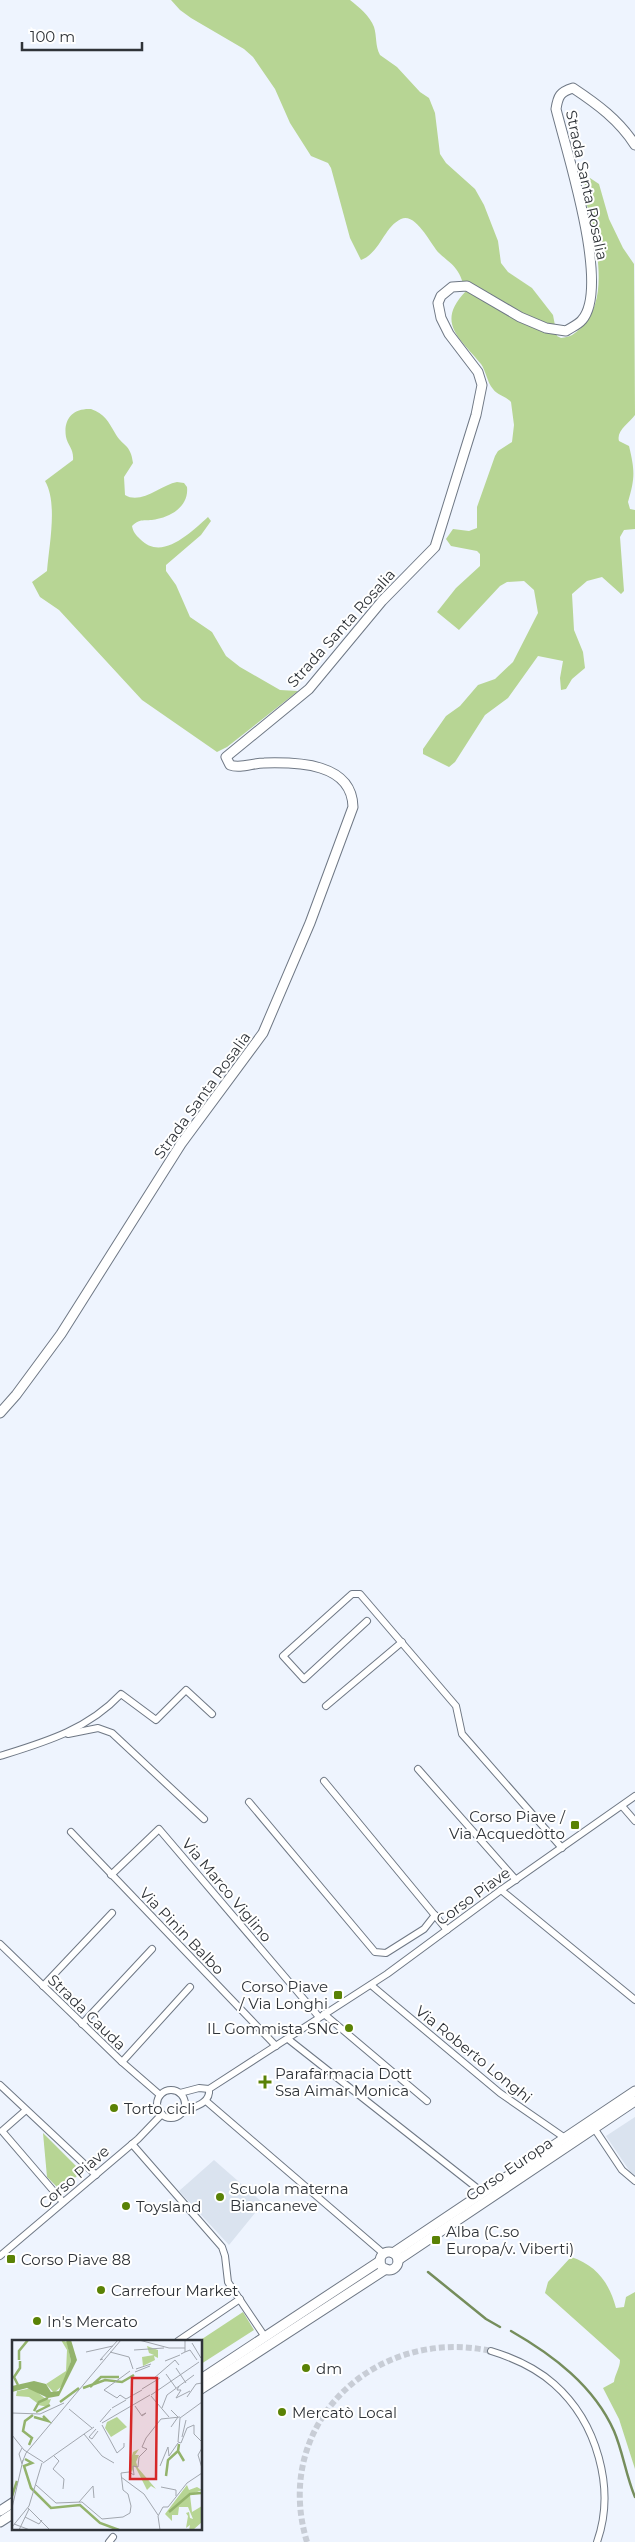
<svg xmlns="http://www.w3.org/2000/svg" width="635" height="2542" font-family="Montserrat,sans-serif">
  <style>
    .built { fill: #dae3ef }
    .green { fill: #b7d594 }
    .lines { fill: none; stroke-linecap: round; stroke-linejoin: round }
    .stream { stroke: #758d5c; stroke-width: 2.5 }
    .street-tunnel { stroke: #c8cdd6; stroke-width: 6; stroke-dasharray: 6 3; stroke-linecap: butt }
    .street-casing { stroke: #6f7885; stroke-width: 8 }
    .secondary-casing { stroke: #6f7885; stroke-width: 11 }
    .street { stroke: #fff; stroke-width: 6 }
    .secondary { stroke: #fff; stroke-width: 9 }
    .poi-dot { fill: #5a8205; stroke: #fff; stroke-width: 2 }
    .labels { text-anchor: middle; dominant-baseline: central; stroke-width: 4; stroke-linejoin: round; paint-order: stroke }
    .street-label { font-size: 15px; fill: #2f3338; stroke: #fff }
    .poi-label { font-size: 15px; fill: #2f3338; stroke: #fff; text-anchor: start }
    .inset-river { fill: none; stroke: #93b36c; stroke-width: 2.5 }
    .inset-road { fill: none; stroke: #a2a7af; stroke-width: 1 }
    .view { fill: #d62828; fill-opacity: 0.15; stroke: #d62828; stroke-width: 2.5 }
    .inset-edge { fill: none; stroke: #2f3338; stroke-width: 2.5 }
  </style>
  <rect width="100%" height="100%" fill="#eef4fe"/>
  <g class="built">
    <path d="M635,2117v62l-29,-43z"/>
    <path d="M214,2160l49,43 -34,42 -50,-54z"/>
  </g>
  <g class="green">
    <path d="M171,0h179c9,7 20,16 24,27 3,9 1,19 6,28l17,12 23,25 9,6 6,15 5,41 6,9 29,26 9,16 14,36 3,22 7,9 24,16 21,27 4,21 4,2c10,-1 13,-4 20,-10 34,-34 10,-100 2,-141l7,-9 9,6 10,35 14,29 11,16 1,151c-6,8 -19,16 -16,26l10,5c6,25 6,32 -1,56l2,7 5,1v19l-11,1 -4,7 4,54 -3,3 -19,-17 -15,4 -15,13 2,36 9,22 2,16 -13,11 -6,10 -5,1 -1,-12 3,-17 -25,-5 -30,42 -23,17 -30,47 -6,5 -26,-13v-5l23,-33 14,-10 18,-21 17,-6 18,-17 25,-49 -4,-23 -10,-9 -17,1 -7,4 -41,44 -22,-18 19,-24 24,-22v-12l-3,-3 -26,-5 -5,-7 7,-10 16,2 8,-3v-21l18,-51 3,-5 14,-9 2,-17 -3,-23c-5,-6 -14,-7 -18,-13 -6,-7 -7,-18 -12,-25 -21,-26 -46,-41 -15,-73 -3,-7 -5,-16 -10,-22 -4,-6 -11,-10 -17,-16 -8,-8 -23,-41 -38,-34 -17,8 -21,34 -40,41l-11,-22 -19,-70 -3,-5 -17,-7 -21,-33 -15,-34 -22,-32 -9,-8 -53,-31 -11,-8z"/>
    <path d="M91,409c14,5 17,12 24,24 7,13 16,11 18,30l-9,14 1,18c16,10 36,-10 52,-13l7,1 3,4c2,18 -14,29 -30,32 -10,3 -16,-2 -25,7 1,6 4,9 8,13 22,23 51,-7 68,-22l3,4 -10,14 -35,30v6l10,14 14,32 22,15 14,24 14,11 40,23 18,1 -71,56 -10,5 -75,-52 -83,-90 -19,-13 -8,-15 15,-11c2,-26 11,-68 -2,-90l28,-21c1,-11 -5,-14 -7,-23 -3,-18 7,-29 25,-28z"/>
    <path d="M43,2133l39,39 -22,18 -13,-13z"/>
    <path d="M571,2257c25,8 38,25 45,51l8,-1 2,-10 9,-5v177l-16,-50 -16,-31 11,-6c1,-8 6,-14 6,-22l-75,-67 3,-11z"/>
    <path d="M243,2312l11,18 -53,34v-23h-2z"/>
  </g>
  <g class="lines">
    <g class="stream">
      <path d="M428,2272l58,47 14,8"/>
      <path d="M511,2331c42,24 83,55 103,100 9,21 12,45 21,66"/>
    </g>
    <path class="street-tunnel" d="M307,2542c-36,-118 68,-216 184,-191"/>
    <g class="street-casing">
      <g id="street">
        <path d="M367,1621l-63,58 -21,-23 69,-62h8l96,112 6,28 100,114"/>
        <path d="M326,1706l76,-64"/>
        <path d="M68,1734l30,-6 14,5 92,86"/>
        <path d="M0,1756c45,-14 87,-26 121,-62l35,26 30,-30 26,24"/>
        <path d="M418,1769l98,111"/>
        <path d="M324,1781l123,149"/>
        <path d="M249,1802l126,150 11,1 38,-24 11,-14"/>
        <path d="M622,1806l13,15"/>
        <path d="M71,1832l205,214"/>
        <path d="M111,1875l48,-46 160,188"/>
        <path d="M501,1890l134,110"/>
        <path d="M0,1944l122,118 38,33"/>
        <path d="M371,1985l129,108 65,45"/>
        <path d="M43,1986l69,-73"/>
        <path d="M324,2014l103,87"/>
        <path d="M82,2024l70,-75"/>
        <path d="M288,2039l194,153"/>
        <path d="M122,2062l68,-75"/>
        <path d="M0,2085l96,90"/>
        <path d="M209,2089l178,-115 114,-84 134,-94"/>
        <circle cx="171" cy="2104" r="14"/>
        <path d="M180,2093l19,-5 10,1"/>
        <path d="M206,2101l178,153"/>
        <path d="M26,2110l-24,21 61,71"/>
        <path d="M182,2112c11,-5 29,-8 27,-23"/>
        <path d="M594,2128l28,42 13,11"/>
        <path d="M132,2144l90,103 3,9 3,26 37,55"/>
        <path d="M0,2256l138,-117 24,-25"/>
        <path d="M178,2341l62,-42"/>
        <path d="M491,2351c23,7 45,17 63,33 43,38 62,105 43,158"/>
        <path d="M109,2542l4,-5"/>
      </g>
    </g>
    <g class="secondary-casing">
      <g id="secondary">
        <path d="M0,1413l16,-18 45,-61 120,-190 82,-111 47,-110 43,-116c-1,-44 -55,-45 -89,-44 -11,0 -24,6 -34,2l-4,-8 83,-68 73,-88 53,-54 41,-132 6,-30 -4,-13 -29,-38 -8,-16 -3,-15 3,-7 11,-9 15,-1 53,31 26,11 20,3c4,-3 12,-6 16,-11 29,-33 -16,-170 -26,-211 2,-13 4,-17 17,-21 24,16 46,32 62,57"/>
        <circle cx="389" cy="2261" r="9"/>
        <path d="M393,2253l242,-162"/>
        <path d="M398,2260l237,-159"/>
        <path d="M201,2379l179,-118"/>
        <path d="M201,2389l185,-120"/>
        <path d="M0,2511l14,-9"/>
        <path d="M0,2522l14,-9"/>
      </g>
    </g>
    <use href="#street" class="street"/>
    <use href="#secondary" class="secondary"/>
  </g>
  <g class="poi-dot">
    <rect x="570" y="1820" width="10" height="10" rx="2.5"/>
    <rect x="333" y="1990" width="10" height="10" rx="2.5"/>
    <circle cx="349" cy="2028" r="5"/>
    <path d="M262.5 2074.5h5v5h5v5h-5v5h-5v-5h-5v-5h5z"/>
    <circle cx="114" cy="2108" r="5"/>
    <circle cx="220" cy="2197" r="5"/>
    <circle cx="126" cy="2206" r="5"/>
    <rect x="431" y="2235" width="10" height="10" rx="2.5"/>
    <rect x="6" y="2254" width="10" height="10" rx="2.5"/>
    <circle cx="101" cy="2290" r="5"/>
    <circle cx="37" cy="2321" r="5"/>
    <circle cx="306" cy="2368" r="5"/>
    <circle cx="282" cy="2412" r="5"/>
  </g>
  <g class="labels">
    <g class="street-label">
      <text transform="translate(587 185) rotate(78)">Strada Santa Rosalia</text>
      <text transform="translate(341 628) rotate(-48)">Strada Santa Rosalia</text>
      <text transform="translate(202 1095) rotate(-54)">Strada Santa Rosalia</text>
      <text transform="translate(227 1890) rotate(50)">Via Marco Viglino</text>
      <text transform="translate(473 1896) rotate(-36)">Corso Piave</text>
      <text transform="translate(182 1931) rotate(46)">Via Pinin Balbo</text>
      <text transform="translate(87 2012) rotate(44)">Strada Cauda</text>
      <text transform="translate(474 2054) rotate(39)">Via Roberto Longhi</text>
      <text transform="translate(509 2169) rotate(-34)">Corso Europa</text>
      <text transform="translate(74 2177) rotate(-41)">Corso Piave</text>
    </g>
    <g class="poi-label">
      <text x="565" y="1816" text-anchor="end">Corso Piave /<tspan x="565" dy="17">Via Acquedotto</tspan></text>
      <text x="328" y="1986" text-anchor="end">Corso Piave<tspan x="328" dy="17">/ Via Longhi</tspan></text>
      <text x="339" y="2028" text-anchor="end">IL Gommista SNC</text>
      <text x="275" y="2073">Parafarmacia Dott<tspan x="275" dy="17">Ssa Aimar Monica</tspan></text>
      <text x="124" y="2108">Torto cicli</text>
      <text x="230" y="2188">Scuola materna<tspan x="230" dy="17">Biancaneve</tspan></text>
      <text x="136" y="2206">Toysland</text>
      <text x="446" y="2231">Alba (C.so<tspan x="446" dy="17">Europa/v. Viberti)</tspan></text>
      <text x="21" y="2259">Corso Piave 88</text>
      <text x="111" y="2290">Carrefour Market</text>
      <text x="47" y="2321">In's Mercato</text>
      <text x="316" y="2368">dm</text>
      <text x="292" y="2412">Mercatò Local</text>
    </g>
  </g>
  <g transform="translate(12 2340)">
    <rect width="190" height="190" fill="#eef4fe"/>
    <path d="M49,0l6,2 4,19 -8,24 -9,8 -8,-9 20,-13 1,-21zM135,6l11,4v8l-4,-2 1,4 -12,6 -1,-9 12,-2 -5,-2zM20,48l15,12 4,-1 -3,8 -10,-2 3,-4 -4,2 -8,-6 -13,-1 1,-5zM105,77l10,10 -16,10 -6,-9 2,-6zM127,109l-4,6h4l-3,7 2,6 18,21 -5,-3 -4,4 -11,-22 -2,-2 -2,6 -3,-6 4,-14zM175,145l2,5 8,-3 5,3 -12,5 2,17 10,-6v16l-9,8h-4l1,-5 -4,3 2,-12 -2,-3 3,-1 1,6 3,1 -5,-12h-9l-1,8h-6v6l-7,-7z" fill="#b7d594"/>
    <path d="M54,0h5l6,20 -18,36 -11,2 -21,-10 -15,4v-6l22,-5 12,3 5,8 8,-1 12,-30z" fill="#93b36c"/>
    <path class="inset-river" d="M7,20v-9l9,-11M6,45l-4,-8 6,-9v-7M78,47l11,-10h18M71,48l22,-8 17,2 12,-7M48,62l19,-14M22,71l5,-9 9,-4M24,72l14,-7M22,77l14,4 -5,-5M167,104l-1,7 6,10M17,105l3,-7 -9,-7 2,-10 8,-6M13,119l7,4 -8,3 7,22 20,20 29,-3 20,18 19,7M154,136l2,-16 10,-9M0,156l5,-15M157,172l21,-18 11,-1"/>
    <path class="inset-road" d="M127,0l30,8h16M180,3l9,15M122,10l30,-2M74,12l27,-6M98,12l19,5 4,12M173,12l5,-2 7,10M169,14l4,-2v-12M91,19l-3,1 18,-20M153,21l15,-6M164,28l10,15M124,29l15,-5M123,32l15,-6M154,34l10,14M141,39l22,-19 4,5M167,46l-2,4h4l-5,8 14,-7M130,49l18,-11M139,55l48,-33M139,56l18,21M175,57l9,-13 6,-1M114,59l-6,-4 -3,3 -13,-8 26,-19M114,59l16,-9M190,62l-22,16 -2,24 3,1 6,-15 7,-3v9l8,8M123,66l7,10 4,-3 -4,2M100,68l14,-8M150,68l5,-13 27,-20M57,69l23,19M159,70l7,7 -7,10M0,73l28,1 24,-11M88,82l11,-13M90,83l48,-28M90,85l15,28 7,-6v-4M84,89l-7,8 3,2 6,-8M72,94l18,22 12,7M0,95l12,15 19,12M170,97l4,-17M190,108l-4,7 4,13M42,116l5,5 -6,8 11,10 -1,10M10,123l4,-10 95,-113M31,123l51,-36M10,124l-3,-10 3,-6M148,126l8,-19 1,9 9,-13M109,137l23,17 14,21M24,145l20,18 26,-1 20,17 21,-2 7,-4 1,-7 -3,-12 -5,-4 -2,-17 8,-1 5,3 -1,-9 5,1 1,-10 8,-8 -5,-2 4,-9 15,-19 19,-2M149,147l15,3v6M67,162l14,-16 1,12M0,168l11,-48M16,168l22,22M13,177l14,7 3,-4M2,184l16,6M0,187l17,-21 13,-43M7,190l10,-21M148,190l-2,-14 5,-9h5l19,-24 15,-10"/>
    <path class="view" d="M120,38h25l-1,101h-26z"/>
    <rect width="190" height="190" class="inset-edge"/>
  </g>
  <path d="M22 42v8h120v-8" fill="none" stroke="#2f3338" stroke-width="2.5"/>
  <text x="30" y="42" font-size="15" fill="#2f3338" stroke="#ffffff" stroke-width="4" paint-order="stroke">100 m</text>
</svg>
